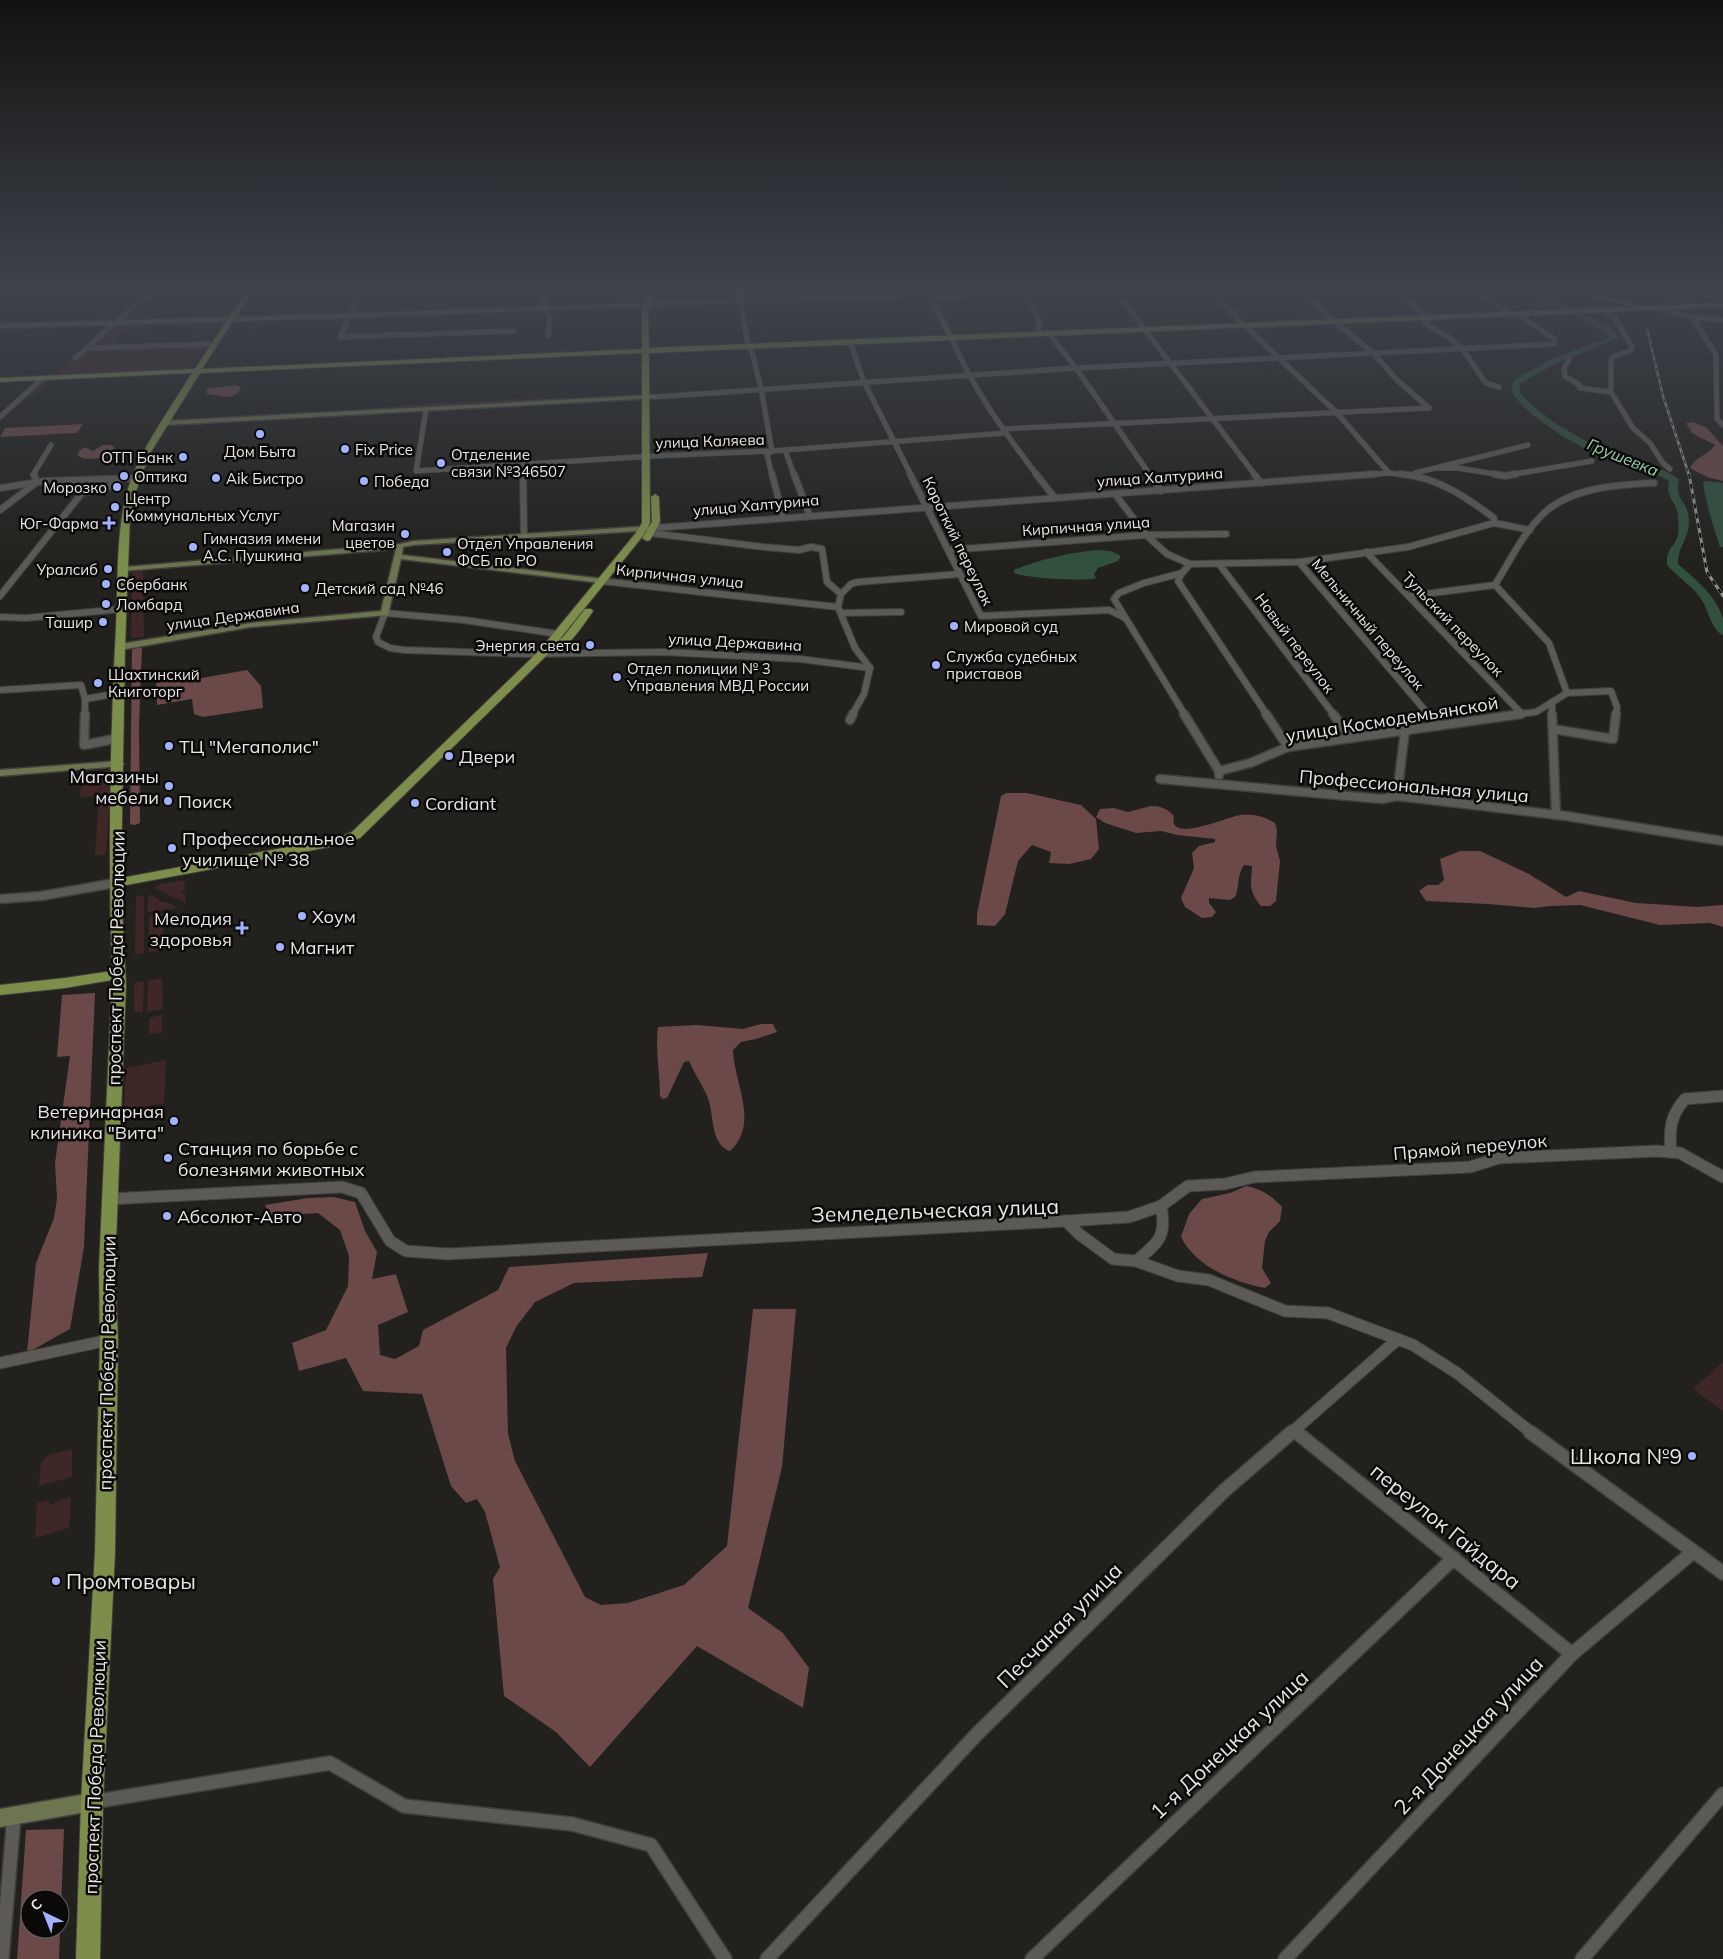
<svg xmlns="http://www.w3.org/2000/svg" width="1723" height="1959" font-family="Mulish,sans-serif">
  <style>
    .green { fill: #3f2727 }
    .forest { fill: #6b4949; fill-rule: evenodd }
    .water { fill: #32503e }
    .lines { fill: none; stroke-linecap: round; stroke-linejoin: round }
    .river { fill: #32503e; fill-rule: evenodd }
    .street-far4-casing { stroke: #413f3c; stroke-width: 6 }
    .street-far3-casing { stroke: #413f3c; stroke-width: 8 }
    .street-far2-casing { stroke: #413f3c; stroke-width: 11 }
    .street-far1-casing { stroke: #413f3c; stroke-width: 13 }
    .street-casing { stroke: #413f3c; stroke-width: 16 }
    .secondary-casing { stroke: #413f3c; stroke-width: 3 }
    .primary-casing { stroke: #413f3c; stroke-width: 2 }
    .street-far4 { stroke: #5c5a56; stroke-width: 5 }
    .street-far3 { stroke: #5c5a56; stroke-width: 6 }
    .street-far2 { stroke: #5c5a56; stroke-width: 8 }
    .street-far1 { stroke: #5c5a56; stroke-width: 11 }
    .street { stroke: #5c5a56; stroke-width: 13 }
    .secondary { fill: #6c7450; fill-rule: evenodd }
    .primary { fill: #7d8e4b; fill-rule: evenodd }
    .rail-far1-casing { stroke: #91908d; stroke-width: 2.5 }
    .rail-casing { stroke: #91908d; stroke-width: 3 }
    .rail-far1 { stroke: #0b0a09; stroke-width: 1; stroke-dasharray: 4; stroke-linecap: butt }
    .rail { stroke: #0b0a09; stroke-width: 2; stroke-dasharray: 5; stroke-linecap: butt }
    .poi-dot { fill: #a3b2fd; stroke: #0b0a09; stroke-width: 2 }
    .labels { text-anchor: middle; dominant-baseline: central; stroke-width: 5; stroke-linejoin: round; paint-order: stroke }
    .far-street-label { font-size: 15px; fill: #e7e6e4; stroke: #0b0a09 }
    .far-poi-label { font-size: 15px; fill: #e7e6e4; stroke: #0b0a09; text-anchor: start }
    .far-water-label { font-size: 16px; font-style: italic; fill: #97d1ae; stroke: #0b0a09 }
    .street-label { font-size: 18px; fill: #e7e6e4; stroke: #0b0a09 }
    .poi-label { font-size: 18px; fill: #e7e6e4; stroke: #0b0a09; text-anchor: start }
    .near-street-label { font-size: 21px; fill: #e7e6e4; stroke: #0b0a09 }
    .near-poi-label { font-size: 21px; fill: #e7e6e4; stroke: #0b0a09; text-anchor: end }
  </style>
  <rect width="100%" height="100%" fill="#22211d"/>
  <g class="green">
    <path d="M1628,290h95v12l-9,1 -12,-5 3,-4 -7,-4 -25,2c9,6 21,4 29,11l-33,1 -20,-14z"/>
    <path d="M922,295l2,3 -179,7v-3z"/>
    <path d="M217,322l-9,12 -4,1 -2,2 -6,1 5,-9 -1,-1h-25l-2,-2 -51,5 -10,13h-18l24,-19z"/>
    <path d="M202,346l3,1 -14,22 -138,6 18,-16 6,-1 12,-8z"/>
    <path d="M175,373l-1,2 -123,5 -18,16h-6l18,-17z"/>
    <path d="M545,398v3l-147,7v-3z"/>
    <path d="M143,571l1,66 -13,1 1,-66z"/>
    <path d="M111,770l-5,84 -11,2 4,-61 -19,3 2,-23z"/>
    <path d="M184,880l1,9 -4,3 4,2 1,9 -32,-15 6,-4z"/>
    <path d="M144,895v58l-9,2 1,-58z"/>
    <path d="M152,895l10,7h4l12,6 -29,4 -2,-1 1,-14z"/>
    <path d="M163,913v37l-14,2v-35z"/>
    <path d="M162,978l1,31 -16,3 1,-31z"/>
    <path d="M144,981l-1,32 -8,-1 -1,-2v-27z"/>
    <path d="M162,1015v18l-13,1v-16z"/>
    <path d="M166,1060l-2,43 -40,8 2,-43z"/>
    <path d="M1723,1362v49l-30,-22z"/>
    <path d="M72,1449v28l-33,9 2,-24 7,-7z"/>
    <path d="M71,1496l-2,32 -34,10 2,-35 12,-3v5z"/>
  </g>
  <g class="forest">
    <path d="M236,385l5,2 -4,7 -8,3 -22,-3 -1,-5z"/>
    <path d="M1692,422l14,5 17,19v35l-16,-4 -17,-9c5,-11 18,-13 25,-23l-23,-12 -6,-10z"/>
    <path d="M83,424l-6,9 -77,4 5,-9z"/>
    <path d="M103,445h8l4,3c-7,11 -27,14 -37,8l1,-5 6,-4 8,4z"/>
    <path d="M136,647l6,1 -3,78 1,97 -6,2 -4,-1 2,-175z"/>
    <path d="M247,670l14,16 2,22 -60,9 -9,-3 -2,-15 -35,6 -1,-22 18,-3 5,2z"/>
    <path d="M1006,793h21l54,12 15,14 3,30 -8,10 -22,5 -20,-1 2,-11 -19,-7 -14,16 -13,53 -10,12 -18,-1v-11l24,-118z"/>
    <path d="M1151,806c10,0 17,3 23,10 -7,29 54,0 67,-1 13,-1 22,1 34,8l2,7 -1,16 4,15 -4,40 -6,5h-9c-13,-16 -10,-21 -9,-40l-8,-1c-7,9 -4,21 -9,32l-5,3 -21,-2v5l7,9 -4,5 -10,1 -17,-11 -4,-9 13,-30 -2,-15 7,-7 16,-4v-3l-38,-4 -16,-4 -25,2 -31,-10 -9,-6 4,-8 14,-1 14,4z"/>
    <path d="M1460,851h20l49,23 37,23 13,-6 57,12 61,4 26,-2v22l-13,-4 -50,2 -80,-20 -30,1 -15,2 -47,-4 -62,-3 -7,-10 8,-6h11l6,-5 -4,-21z"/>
    <path d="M95,993l-11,254 -14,82 -43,24 9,-90 18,-45 3,-19 -2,-36 15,-107 -13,1 5,-62z"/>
    <path d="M761,1024h12l4,8 -21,7 -15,3 -8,8c1,34 27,73 -3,101 -21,-7 -15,-38 -23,-55 -5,-12 -13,-23 -18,-35l-5,1 -17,36 -5,1 -2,-3c0,-23 -5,-45 -2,-69l38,-2 47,4z"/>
    <path d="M1246,1186c15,3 25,9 36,21l-2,14 -11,11 -4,9 -3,27 9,15 -6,5c-31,-6 -69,-21 -84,-51l8,-23 13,-15 28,-6z"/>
    <path d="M334,1197l21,5 10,29 12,21 -5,27 24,-5 12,38 -30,13 2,30 15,4 24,-13 4,-16 75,-40 11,-23 199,-14 -6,24 -128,6 -39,19 -19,25 -10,21 2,86 7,27 70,136 16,8 27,-2 56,-18 43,-39 26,-237h43l-14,158 -34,141 35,25 26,35 -6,40 -106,-62 -107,121 -34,-35 -52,-36 -11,-117 7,-12 -15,-55 -8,-13 -11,4 -15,-17 -29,-92 -59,-3 -17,-33 -47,13 -7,-28 34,-13 22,-44 1,-30 -9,-26 -22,-17 -47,3 -6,-11 43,-7z"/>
    <path d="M64,1829l-5,130h-42l9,-129zM30,1899h30v30h-30z"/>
  </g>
  <g class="water">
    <path d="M1705,481l18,2v64h-3c-7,-20 -13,-42 -17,-63z"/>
    <path d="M1096,550l15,1 10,5 -3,5 -20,7 -4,6 2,4c-11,4 -71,0 -82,-5v-3c26,-11 55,-17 82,-20z"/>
  </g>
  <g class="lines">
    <g class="river">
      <path d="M1515,290c19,0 44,8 58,20l-7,2z"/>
      <path d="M1574,312h6l31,16 8,10 -62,25 -36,20 -2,7c15,26 77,58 105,68 18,6 37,9 54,20l1,2c-4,20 6,19 9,34 5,22 -11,31 -10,50 17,15 39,32 45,55 0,4 0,11 0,16 -10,-3 -15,-24 -20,-33 -9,-16 -25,-24 -36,-37 -1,-18 7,-16 11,-30 1,-5 0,-15 0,-20 -2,-14 -13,-17 -9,-34 -16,-10 -34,-13 -51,-18 -32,-11 -92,-44 -107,-73l3,-10 37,-21 59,-22 -5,-5 -31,-16z"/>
    </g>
    <g class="street-far4-casing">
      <g id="street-far4">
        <path d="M362,290l-22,47 174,-6"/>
        <path d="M545,290l-1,21 6,4 -2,20"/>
        <path d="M739,290l9,56"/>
        <path d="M1021,290l10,13 10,22 -3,2 2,6"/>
        <path d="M1115,290l29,38"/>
        <path d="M1211,290l32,34 93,88 53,61"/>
        <path d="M1297,290l5,2 31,28"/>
        <path d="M1391,290l36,26"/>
        <path d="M1477,290l33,24"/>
        <path d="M931,297l127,-7"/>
        <path d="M1656,308l36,9 24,38 1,64 6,6"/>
        <path d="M1605,311l10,7 17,29 -1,3 -18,7 -2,3v32l22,36 17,15 13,20 7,6"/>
        <path d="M1692,317l31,3"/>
        <path d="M1430,319l-6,3c9,8 21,12 30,19 15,12 21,29 32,42l13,4"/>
        <path d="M1336,323l37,30 25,28 31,27"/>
        <path d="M1146,331l109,144"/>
        <path d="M1050,335l26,33 74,107"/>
        <path d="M952,339c21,50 52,93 85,136"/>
        <path d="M851,344l13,38 47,93"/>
        <path d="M87,348l127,-4"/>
        <path d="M751,348l10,40 11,63 -5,4 5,20"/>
        <path d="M75,358l78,-68"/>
        <path d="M1569,359l-5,10 1,7 14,9 1,3 31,4"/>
        <path d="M654,397l422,-29 478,-24 1,-4 -37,-26"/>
        <path d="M426,410l-10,61 237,-15 119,-5 233,-18"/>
        <path d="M0,417l43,-39"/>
        <path d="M1003,429l426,-21"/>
        <path d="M785,450l9,25"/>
        <path d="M523,465v10"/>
        <path d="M1438,468h20l43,7"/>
        <path d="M1415,473l113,-28"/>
        <path d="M33,475l18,-30"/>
        <path d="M1359,475l30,-2 21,2"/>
        <path d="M1509,475l83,-14"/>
      </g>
    </g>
    <g class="street-far3-casing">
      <g id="street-far3">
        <path d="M523,474l1,63"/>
        <path d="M772,474l11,42"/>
        <path d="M794,474l15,40"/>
        <path d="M910,474l71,142 128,-6 16,8"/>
        <path d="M1036,474l19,24"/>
        <path d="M1149,474l12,17"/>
        <path d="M1254,474l7,9"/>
        <path d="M1494,474l11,2 11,-2"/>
        <path d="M0,488l45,-7 92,-3"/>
        <path d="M1115,494l31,41 21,19 23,10 109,-2 109,-15 86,-24v-5c-28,-21 -57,-41 -93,-44"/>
        <path d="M0,510l37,-28 -3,-8"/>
        <path d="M1494,523l36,7"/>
        <path d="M654,528l721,-54"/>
        <path d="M650,533l114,14 35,3 12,-3 11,2 5,33 14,12 -3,13 17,41 15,20"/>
        <path d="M948,550l198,-15 80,-1"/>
        <path d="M1366,552l156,162"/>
        <path d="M1299,562l130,153"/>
        <path d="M1219,564l115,151"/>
        <path d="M1182,573l-4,8 89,134"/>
        <path d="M601,581l237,26"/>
        <path d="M841,594l10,-10 7,-2 102,-8"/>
        <path d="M0,596l82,-103 24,-4 12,-10"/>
        <path d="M1409,596l86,-11"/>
        <path d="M841,613l60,-1"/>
        <path d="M0,617l26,1 96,-9"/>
        <path d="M558,634l-94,-14 -79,-7 -9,24 2,5 12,6 14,2 122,4 139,-2 135,7 70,9"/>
        <path d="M0,690l81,-5 4,14v16"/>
        <path d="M1567,693l44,-2 6,16 -1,8"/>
        <path d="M85,699l35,-6"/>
        <path d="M1552,702v13"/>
        <path d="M852,715l12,-21 6,-26"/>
        <path d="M1185,715l-71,-116 5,-6 25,-10 38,-10 8,-9"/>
        <path d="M1512,715l24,-3 31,-19 -18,-50 -54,-58c15,-24 27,-50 47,-70 28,-28 75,-30 112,-32"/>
      </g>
    </g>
    <g class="street-far2-casing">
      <g id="street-far2">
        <path d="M85,714l-1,31 35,-7"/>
        <path d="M1184,714l35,57v4"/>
        <path d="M1266,714l22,33"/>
        <path d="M1333,714l18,24"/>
        <path d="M1428,714l10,12"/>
        <path d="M1552,714l4,101"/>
        <path d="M850,720l3,-6"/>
        <path d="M1553,729l60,10 3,-25"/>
        <path d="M1219,771l31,-8 38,-16 233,-33"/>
        <path d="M1160,779l222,20 15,-3 169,20 157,25"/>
        <path d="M1397,796l8,-66"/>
        <path d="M0,899l41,-3 74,-13"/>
      </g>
    </g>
    <g class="street-far1-casing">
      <g id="street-far1">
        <path d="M1671,1152c-2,-22 -1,-36 14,-53l38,-3"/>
        <path d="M109,1199l233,-12 19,6 29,48 16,10 42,3 618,-33 13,13 34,25 23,2 42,15 31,4 76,31 43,2 85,32 44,28 75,60"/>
        <path d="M1066,1221l63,-4 32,-11 27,-20 37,-2 29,-7 216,-10 29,-9 158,-7 23,2 43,24"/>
        <path d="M1136,1261c23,-19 31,-24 25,-55"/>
        <path d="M0,1363l109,-23"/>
        <path d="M1294,1430l4,3"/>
        <path d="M1291,1433l107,-94"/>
      </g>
    </g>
    <g class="street-casing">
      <g id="street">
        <path d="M1296,1432l276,222"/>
        <path d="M1530,1432l193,141"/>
        <path d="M92,1802l238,-39 74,43 168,18 79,21 74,114"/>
        <path d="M2,1959l12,-143"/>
        <path d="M767,1959l210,-225 248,-244 67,-58"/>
        <path d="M1032,1959l422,-401"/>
        <path d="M1285,1959l287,-305 121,-102"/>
        <path d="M1582,1959l141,-165"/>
      </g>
    </g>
    <g class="secondary-casing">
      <g id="secondary">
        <path d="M924,292l10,5 20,43 -5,-1 -20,-41 -6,-2 -583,22 -340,10v-4l340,-10z"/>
        <path d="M654,395l2,1v2l-490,27 -3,-2 3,-2z"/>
        <path d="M652,526l4,2 -1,2 -242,15 -10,2 -1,8 202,24 1,2 -4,2 -200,-24 -13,56 -137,12 -131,23 -4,-3 4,-3 131,-21 130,-12 15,-62 -274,22 -1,-2 4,-2 275,-23 13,-3z"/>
        <path d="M119,761l5,3 -2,2 -122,10v-6z"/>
        <path d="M92,1793l6,3 3,6 -3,6 -6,3 -92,16v-18z"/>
      </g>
    </g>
    <g class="primary-casing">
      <g id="primary">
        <path d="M247,290h6l-51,79 440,-20v-38l4,-10v-11h6v11l-4,10 1,37 1074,-45v4l-1074,46 1,170 -8,14 -83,103 4,-3 22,-28h6l2,2c-9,13 -28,43 -45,43l-188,184 -20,7 -219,41 5,99 -11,284 3,71 -3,212 -12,250 -3,157h-24l5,-157 14,-250 5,-212 -1,-71 13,-289 -47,8 -65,7v-10l65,-7 47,-7c-4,-115 -2,-229 4,-344 2,-42 0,-91 10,-131 12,-45 42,-83 66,-123l-192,9v-4l195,-9zM642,353v170l-7,11 -97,118 -186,180 -15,6 -216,40 4,-231 5,-131 5,-22 14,-39 51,-82z"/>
        <path d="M1591,293l41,9 3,2 -3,2 -43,-10 -1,-1z"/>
        <path d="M655,494l4,3 1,25 -10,18 -3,1 -5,-3 10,-16 -1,-25z"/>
      </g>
    </g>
    <use href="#street-far4" class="street-far4"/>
    <use href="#street-far3" class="street-far3"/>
    <use href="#street-far2" class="street-far2"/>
    <use href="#street-far1" class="street-far1"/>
    <use href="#street" class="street"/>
    <use href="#secondary" class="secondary"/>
    <use href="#primary" class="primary"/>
    <g class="rail-far1-casing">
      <path id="rail-far1" d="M1647,329l16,67 26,79"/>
    </g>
    <g class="rail-casing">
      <path id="rail" d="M1689,474l18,98 16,24"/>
    </g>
    <use href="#rail-far1" class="rail-far1"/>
    <use href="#rail" class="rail"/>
  </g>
  <linearGradient id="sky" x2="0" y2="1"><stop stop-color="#131210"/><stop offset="0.51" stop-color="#3e434c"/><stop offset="1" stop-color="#3e434c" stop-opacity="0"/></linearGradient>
  <rect width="1723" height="564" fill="url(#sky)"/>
  <g class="poi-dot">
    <circle cx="260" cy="434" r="5"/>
    <circle cx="345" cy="449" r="5"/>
    <circle cx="183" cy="457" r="5"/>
    <circle cx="441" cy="463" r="5"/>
    <circle cx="124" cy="476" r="5"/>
    <circle cx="216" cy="478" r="5"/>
    <circle cx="364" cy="481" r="5"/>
    <circle cx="117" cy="487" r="5"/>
    <circle cx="115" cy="507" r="5"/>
    <path d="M106.5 515.5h5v5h5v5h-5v5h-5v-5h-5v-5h5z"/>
    <circle cx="405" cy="534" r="5"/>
    <circle cx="193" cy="547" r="5"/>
    <circle cx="447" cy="552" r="5"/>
    <circle cx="108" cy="569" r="5"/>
    <circle cx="106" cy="584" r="5"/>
    <circle cx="305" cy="588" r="5"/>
    <circle cx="106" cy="604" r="5"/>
    <circle cx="103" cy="622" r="5"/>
    <circle cx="954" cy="626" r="5"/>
    <circle cx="590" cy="645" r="5"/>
    <circle cx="936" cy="665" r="5"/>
    <circle cx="617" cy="677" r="5"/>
    <circle cx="98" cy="683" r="5"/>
    <circle cx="169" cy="746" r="5"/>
    <circle cx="449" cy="756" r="5"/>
    <circle cx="169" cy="786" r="5"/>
    <circle cx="168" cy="801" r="5"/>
    <circle cx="415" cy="803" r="5"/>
    <circle cx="172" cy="848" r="5"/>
    <circle cx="302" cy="916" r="5"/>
    <path d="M239.5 920.5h5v5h5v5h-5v5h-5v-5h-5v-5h5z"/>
    <circle cx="280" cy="947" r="5"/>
    <circle cx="174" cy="1121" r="5"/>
    <circle cx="168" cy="1158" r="5"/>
    <circle cx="167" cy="1216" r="5"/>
    <circle cx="1692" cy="1456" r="5"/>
    <circle cx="56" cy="1581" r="5"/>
  </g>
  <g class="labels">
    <g class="far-street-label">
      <text transform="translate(710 441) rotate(-2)">улица Каляева</text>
      <text transform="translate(1160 477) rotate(-4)">улица Халтурина</text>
      <text transform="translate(756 505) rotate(-5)">улица Халтурина</text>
      <text transform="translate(1086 526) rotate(-4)">Кирпичная улица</text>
      <text transform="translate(958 541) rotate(64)">Короткий переулок</text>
      <text transform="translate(680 576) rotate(6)">Кирпичная улица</text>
      <text transform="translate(233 616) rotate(-8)">улица Державина</text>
      <text transform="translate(1368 624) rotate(50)">Мельничный переулок</text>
      <text transform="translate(1453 624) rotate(46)">Тульский переулок</text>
      <text transform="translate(735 642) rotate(3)">улица Державина</text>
      <text transform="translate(1295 643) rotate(53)">Новый переулок</text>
    </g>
    <g class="far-poi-label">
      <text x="355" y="449">Fix Price</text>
      <text x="260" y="451" text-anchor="middle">Дом Быта</text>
      <text x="451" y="454">Отделение<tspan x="451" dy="17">связи №346507</tspan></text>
      <text x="173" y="457" text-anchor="end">ОТП Банк</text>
      <text x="134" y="476">Оптика</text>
      <text x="226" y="478">Aik Бистро</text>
      <text x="374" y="481">Победа</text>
      <text x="107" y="487" text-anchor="end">Морозко</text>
      <text x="125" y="498">Центр<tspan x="125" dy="17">Коммунальных Услуг</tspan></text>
      <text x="99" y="523" text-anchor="end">Юг-Фарма</text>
      <text x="395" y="525" text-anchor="end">Магазин<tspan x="395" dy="17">цветов</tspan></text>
      <text x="203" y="538">Гимназия имени<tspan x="203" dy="17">А.С. Пушкина</tspan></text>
      <text x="457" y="543">Отдел Управления<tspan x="457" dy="17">ФСБ по РО</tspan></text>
      <text x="98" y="569" text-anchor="end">Уралсиб</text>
      <text x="116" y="584">Сбербанк</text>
      <text x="315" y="588">Детский сад №46</text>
      <text x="116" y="604">Ломбард</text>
      <text x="93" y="622" text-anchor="end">Ташир</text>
      <text x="964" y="626">Мировой суд</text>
      <text x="580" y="645" text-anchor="end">Энергия света</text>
      <text x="946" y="656">Служба судебных<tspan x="946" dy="17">приставов</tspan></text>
      <text x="627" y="668">Отдел полиции № 3<tspan x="627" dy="17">Управления МВД России</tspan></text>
      <text x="108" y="674">Шахтинский<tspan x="108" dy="17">Книготорг</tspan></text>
    </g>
    <g class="far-water-label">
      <text transform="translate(1623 457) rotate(22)">Грушевка</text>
    </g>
    <g class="street-label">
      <text transform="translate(1392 719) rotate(-9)">улица Космодемьянской</text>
      <text transform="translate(1414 786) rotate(5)">Профессиональная улица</text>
      <text transform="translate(116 958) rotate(-89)">проспект Победа Революции</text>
      <text transform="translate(1470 1147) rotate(-5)">Прямой переулок</text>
      <text transform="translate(107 1363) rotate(-89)">проспект Победа Революции</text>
      <text transform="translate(95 1767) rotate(-88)">проспект Победа Революции</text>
    </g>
    <g class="poi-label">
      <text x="179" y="746">ТЦ "Мегаполис"</text>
      <text x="459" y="756">Двери</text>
      <text x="159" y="776" text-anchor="end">Магазины<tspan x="159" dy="21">мебели</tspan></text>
      <text x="178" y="801">Поиск</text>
      <text x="425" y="803">Cordiant</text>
      <text x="182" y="838">Профессиональное<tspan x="182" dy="21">училище № 38</tspan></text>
      <text x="312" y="916">Хоум</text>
      <text x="232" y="918" text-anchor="end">Мелодия<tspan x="232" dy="21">здоровья</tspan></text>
      <text x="290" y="947">Магнит</text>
      <text x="164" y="1111" text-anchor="end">Ветеринарная<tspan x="164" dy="21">клиника "Вита"</tspan></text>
      <text x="178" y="1148">Станция по борьбе с<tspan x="178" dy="21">болезнями животных</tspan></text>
      <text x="177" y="1216">Абсолют-Авто</text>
    </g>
    <g class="near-street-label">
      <text transform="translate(935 1210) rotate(-2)">Земледельческая улица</text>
      <text transform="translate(1446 1526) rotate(39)">переулок Гайдара</text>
      <text transform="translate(1059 1625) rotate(-45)">Песчаная улица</text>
      <text transform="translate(1468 1735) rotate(-47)">2-я Донецкая улица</text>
      <text transform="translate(1229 1744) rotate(-43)">1-я Донецкая улица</text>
    </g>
    <g class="near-poi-label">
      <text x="1682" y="1456">Школа №9</text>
      <text x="66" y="1581" text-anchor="start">Промтовары</text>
    </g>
  </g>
  <g transform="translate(45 1914) rotate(317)"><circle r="24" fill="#0b0a09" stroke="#636261"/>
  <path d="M0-4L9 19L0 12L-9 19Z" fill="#a3b2fd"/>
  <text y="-8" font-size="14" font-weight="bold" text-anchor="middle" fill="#e7e6e4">С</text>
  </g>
</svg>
